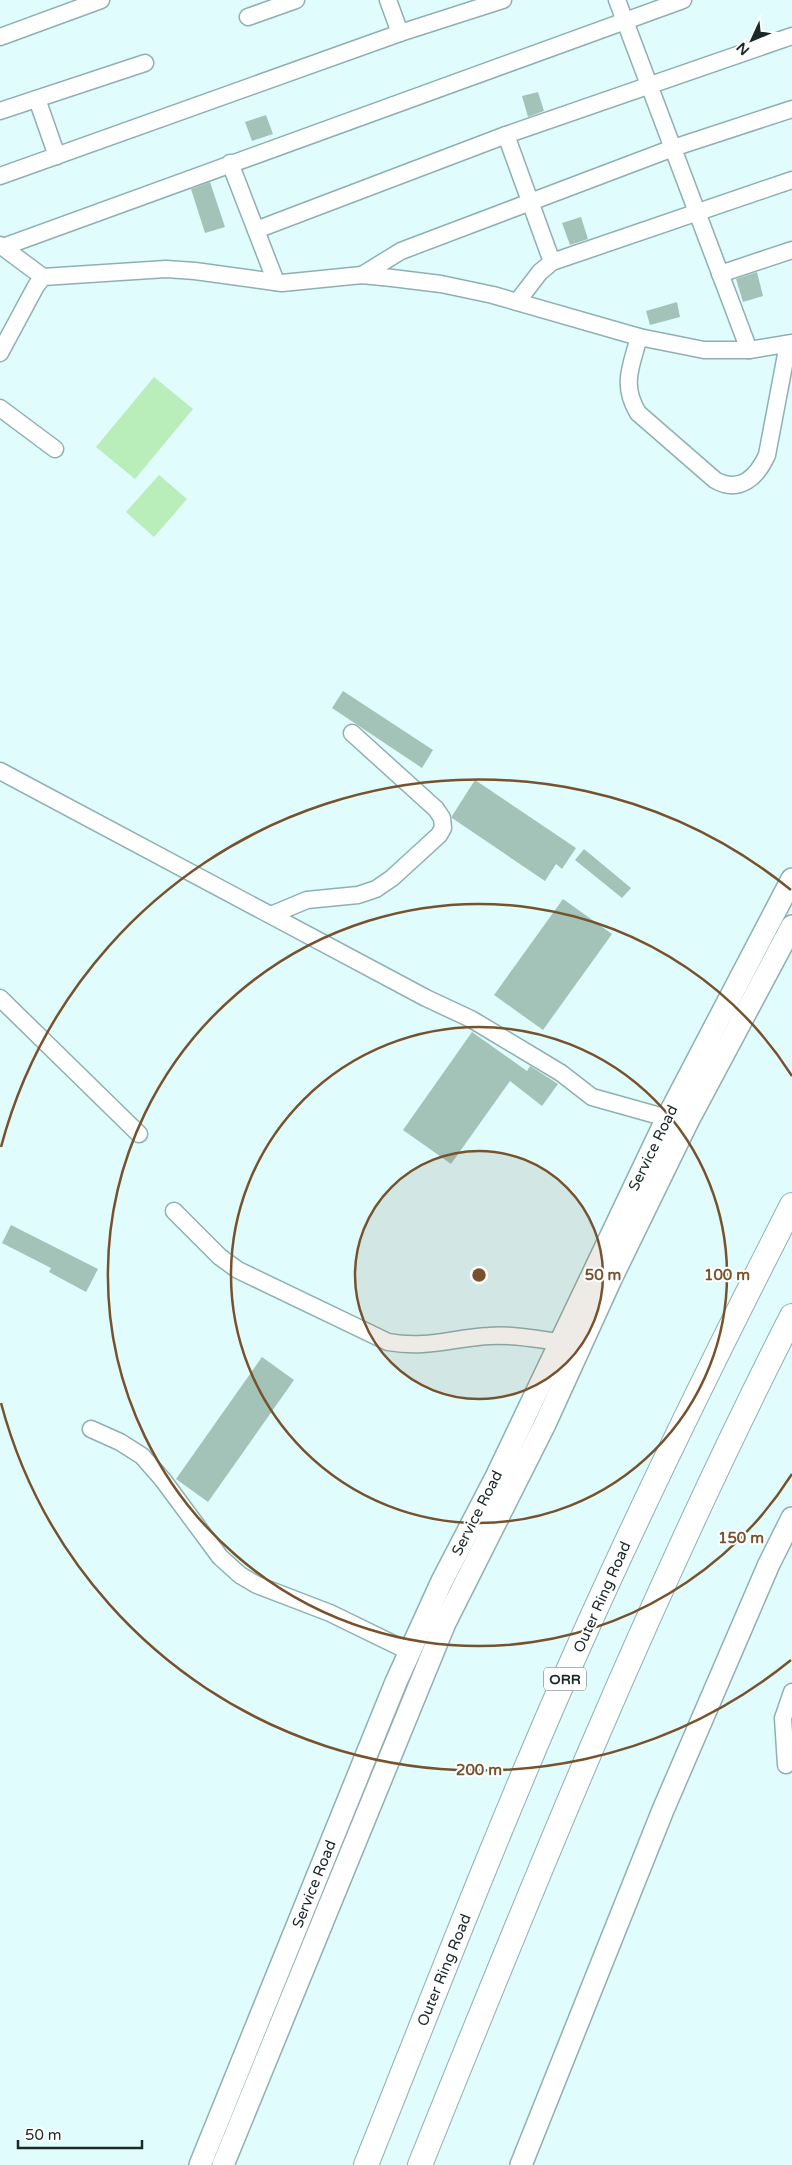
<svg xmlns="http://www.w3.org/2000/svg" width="792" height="2165" font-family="'Varela Round',sans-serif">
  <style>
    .green { fill: #b9edba }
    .building { fill: #a4c3b8 }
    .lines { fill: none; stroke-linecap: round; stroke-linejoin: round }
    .minor-casing { stroke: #8fb0b1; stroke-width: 19 }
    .major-casing { stroke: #8fb0b1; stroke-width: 24 }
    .highway-casing { stroke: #8fb0b1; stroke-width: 26 }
    .minor { stroke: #fff; stroke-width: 16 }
    .major { stroke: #fff; stroke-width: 21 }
    .highway { stroke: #fff; stroke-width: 24 }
    .ring { fill: none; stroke: #77522d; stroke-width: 2.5 }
    .labels { text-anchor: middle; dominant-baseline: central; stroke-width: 4; stroke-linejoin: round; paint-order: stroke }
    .shield { fill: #fff; stroke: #5f6868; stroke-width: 1 }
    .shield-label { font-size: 14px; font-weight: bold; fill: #1a2828 }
    .street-label { font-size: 15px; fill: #1a2828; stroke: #fff }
    .centre { fill: #77522d; stroke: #fff; stroke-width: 2.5 }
    .ring-label { font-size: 15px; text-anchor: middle; font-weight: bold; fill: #77522d; stroke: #fff; stroke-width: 4; stroke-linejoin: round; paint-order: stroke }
  </style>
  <rect width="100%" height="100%" fill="#e0fcfd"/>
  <g class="green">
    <path d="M154,377l39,32 -58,70 -39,-32z"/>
    <path d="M159,475l28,24 -33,38 -28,-25z"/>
  </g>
  <g class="building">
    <path d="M538,92l6,19 -16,6 -6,-21z"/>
    <path d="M266,115l7,19 -21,7 -7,-19z"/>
    <path d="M210,182l15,45 -20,6 -14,-44z"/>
    <path d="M581,217l7,22 -18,6 -8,-22z"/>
    <path d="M757,272l6,24 -20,6 -7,-23z"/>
    <path d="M677,302l3,15 -30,8 -4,-14z"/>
    <path d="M343,691l90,59 -11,18 -90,-60z"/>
    <path d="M475,780l101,68 -14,21 -6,-5 -11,17 -93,-63v-2z"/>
    <path d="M584,849l47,39 -9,10 -47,-38z"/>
    <path d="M563,899l49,35 -69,96 -49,-35z"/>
    <path d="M472,1032l55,39 3,-5 28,18 -16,22 -32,-25 -59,83 -48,-34z"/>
    <path d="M11,1225l87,44 -12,23 -37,-20 2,-4 -49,-25z"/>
    <path d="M262,1357l32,23 -86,122 -32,-23z"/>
  </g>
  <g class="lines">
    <g class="minor-casing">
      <g id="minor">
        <path d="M388,0l12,33"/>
        <path d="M617,0l132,350"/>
        <path d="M248,17l48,-17"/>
        <path d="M0,37l101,-37"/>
        <path d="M37,99l20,57"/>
        <path d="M0,111l145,-48"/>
        <path d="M230,163l46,119"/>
        <path d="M0,176l400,-143 103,-33"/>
        <path d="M256,230l250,-95"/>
        <path d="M0,245l43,32"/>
        <path d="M3,247l680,-247"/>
        <path d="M552,262l-46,-127 286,-99"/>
        <path d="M720,274l72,-24"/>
        <path d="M362,275l39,-24 272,-103 119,-39"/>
        <path d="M517,302l23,-30 12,-10 240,-82"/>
        <path d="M639,337c-8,30 -18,47 -1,76l77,67c25,14 42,-3 52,-25l21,-111"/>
        <path d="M0,353l36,-67 7,-9 123,-8 29,2 87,12 80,-8 30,3 49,6 52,11 146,42 65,13h45l43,-7"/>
        <path d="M0,408l55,41"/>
        <path d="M0,771l426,227 45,21 90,54 31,24 75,21"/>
        <path d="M271,915l36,-15 51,-5 18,-6 16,-11 47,-43 4,-7 -1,-10 -6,-9 -84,-76"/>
        <path d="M0,998l139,136"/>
        <path d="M174,1211l46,46 18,13 150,72c40,7 63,-4 101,-6 23,-2 47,3 70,6"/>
        <path d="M91,1429l29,13 22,14 21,24 57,77 20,18 17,10 73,28 80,39"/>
        <path d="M786,1765l-3,-47 9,-26"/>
      </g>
    </g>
    <g class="major-casing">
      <g id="major">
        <path d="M200,2165l196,-483 46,-101 55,-106 170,-357 125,-239"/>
        <path d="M223,2165l222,-542 100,-199 67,-147 77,-158 103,-193"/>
        <path d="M521,2165l142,-355 106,-246 23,-46"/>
      </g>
    </g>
    <g class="highway-casing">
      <g id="highway">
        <path d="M366,2165c68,-170 134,-341 208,-508 68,-153 142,-303 218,-452"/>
        <path d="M420,2165c116,-288 231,-572 372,-849"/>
      </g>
    </g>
    <use href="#minor" class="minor"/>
    <use href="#major" class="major"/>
    <use href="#highway" class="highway"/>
  </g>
  <circle cx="479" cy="1275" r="124" fill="#77522d" fill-opacity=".12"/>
  <g class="ring">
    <circle cx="479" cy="1275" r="124"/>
    <circle cx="479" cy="1275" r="248"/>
    <path d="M792 1474A371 371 0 1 1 792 1076"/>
    <path d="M791 1660A495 495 0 0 1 1 1403M1 1147A495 495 0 0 1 791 890"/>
  </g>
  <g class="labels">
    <rect class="shield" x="544" y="1667.5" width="42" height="23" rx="4"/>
    <g class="shield-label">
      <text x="565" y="1679">ORR</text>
    </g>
    <g class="street-label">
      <text transform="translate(653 1148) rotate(-64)">Service Road</text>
      <text transform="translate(477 1513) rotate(-63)">Service Road</text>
      <text transform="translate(602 1597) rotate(-66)">Outer Ring Road</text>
      <text transform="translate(314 1884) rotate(-68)">Service Road</text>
      <text transform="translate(444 1970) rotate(-68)">Outer Ring Road</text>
    </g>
  </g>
  <circle cx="479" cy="1275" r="8" class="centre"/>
  <g class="ring-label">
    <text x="603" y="1280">50 m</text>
    <text x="727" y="1280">100 m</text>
    <text x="741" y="1543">150 m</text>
    <text x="479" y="1775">200 m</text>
  </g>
  <g transform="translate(752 40) rotate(226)" stroke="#ffffff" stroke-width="4" paint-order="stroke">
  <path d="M0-4L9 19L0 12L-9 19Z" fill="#1a2828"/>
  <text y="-8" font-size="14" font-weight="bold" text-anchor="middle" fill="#1a2828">N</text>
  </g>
  <path d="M18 2140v8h124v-8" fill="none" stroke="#1a2828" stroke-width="2.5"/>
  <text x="25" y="2140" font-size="15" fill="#1a2828" stroke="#ffffff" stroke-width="4" paint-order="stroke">50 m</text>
</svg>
